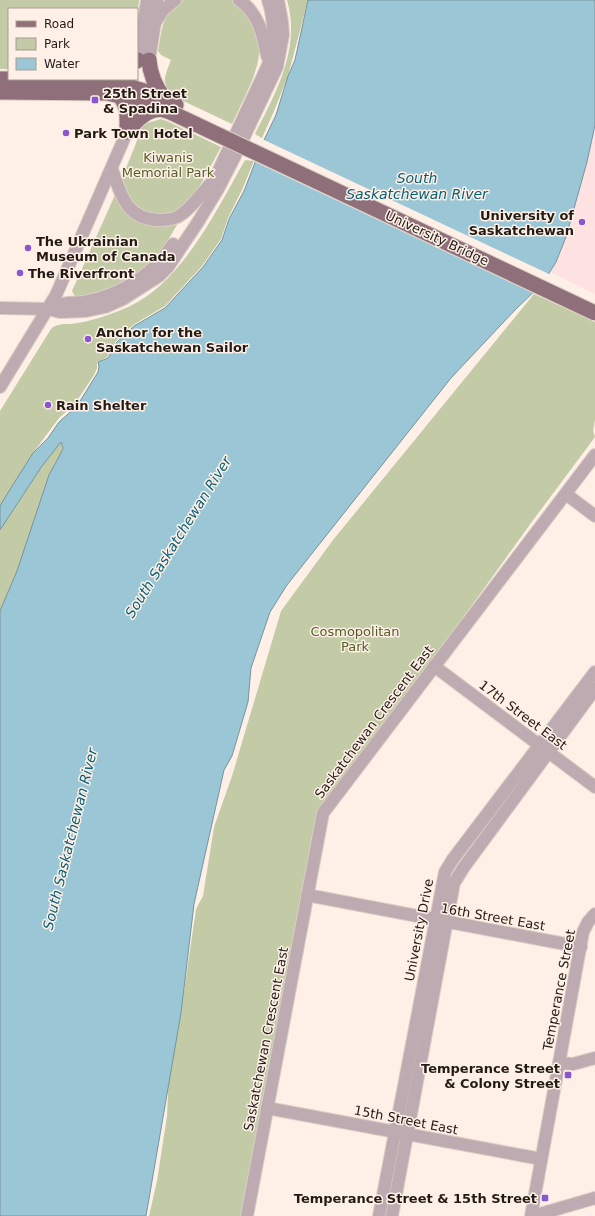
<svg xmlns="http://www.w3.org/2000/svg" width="595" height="1216" font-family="'DejaVu Sans',sans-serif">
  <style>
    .education { fill: #fde2e1 }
    .green { fill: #c2caa6 }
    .water { fill: #9bc6d6; stroke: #77939c }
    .pier { fill: #fef0e7 }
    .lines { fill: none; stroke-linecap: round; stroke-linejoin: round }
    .minor-casing { stroke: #dbcec5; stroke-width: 14 }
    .major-casing { stroke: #dbcec5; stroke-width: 17 }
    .minor { stroke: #bdabb1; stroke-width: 12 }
    .major { stroke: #8f6f7a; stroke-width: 15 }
    .major-bridge-casing { stroke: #dbcec5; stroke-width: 17; stroke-linecap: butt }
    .major-bridge { stroke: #8f6f7a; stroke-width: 15 }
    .poi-dot { fill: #8a56ce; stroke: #fef0e7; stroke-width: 1.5 }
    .labels { text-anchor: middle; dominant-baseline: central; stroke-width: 3; stroke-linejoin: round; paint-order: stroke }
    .poi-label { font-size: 13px; font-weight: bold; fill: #221b15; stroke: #fef0e7; text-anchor: start }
    .park-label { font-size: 13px; fill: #535d25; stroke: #fef0e7 }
    .street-label { font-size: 13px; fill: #221b15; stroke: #fef0e7 }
    .water-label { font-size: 14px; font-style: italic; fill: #085f75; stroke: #fef0e7 }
  </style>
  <rect width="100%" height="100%" fill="#fef0e7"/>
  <path class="education" d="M595,125v169l-45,-22 6,-10 19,-62 12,-38z"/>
  <g class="green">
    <path d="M0,0h139l-2,19v-10h-128v60h-9z"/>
    <path d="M183,0h49c20,12 31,38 26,61 -4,20 -18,45 -26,63l-55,-26c-17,-13 -13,-20 -6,-38l-10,-5 -3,-4c4,-21 4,-40 25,-51z"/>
    <path d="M287,0h21l-20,76 -14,35 -12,27 -7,-4c21,-42 46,-85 32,-134z"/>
    <path d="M161,119l8,3 52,25 -15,28 -46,79 -22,21 -25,14 -37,9 -4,-7 43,-96 20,-49 6,-18 6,-5z"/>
    <path d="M245,160l9,1 -12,29 -14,28 -7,21 -19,27 -37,40 -32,19 -17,16 -9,16 -10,5v6l-3,7 -20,30 -15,13 -26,35 -33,53v-95l51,-82c5,-5 12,-5 19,-5 20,-2 40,-9 58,-17 54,-24 89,-98 117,-147z"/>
    <path d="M534,294l61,28v98l-2,11 2,6 -64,86 -209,291 -80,402h-93l8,-35 10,-65 3,-67 8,-16 18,-124 7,-13 11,-69 18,-51 49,-165 52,-71z"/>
    <path d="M60,442l2,1v8l-13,24 -32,96 -17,40v-81l42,-64z"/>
  </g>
  <path class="water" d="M308,0h287v125l-8,37 -21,75 -10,25 -13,21 -28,27 -64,68 -164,207 -17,27 -19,56 -3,34 -16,54 -8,14 -30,134 -13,109 -35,203h-146v-605l17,-40 32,-96 13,-24 1,-3 -2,-6 -19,24 -42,64v-24l9,-15 24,-38 15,-15 11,-16 18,-16 21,-34 1,-5 -1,-5 10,-4 9,-16 17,-16 31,-18 38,-41 19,-27 7,-21 15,-28 19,-49 13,-27 12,-39 7,-16z"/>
  <path class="pier" d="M262,139l289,136 -7,10 -9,9 -282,-133z"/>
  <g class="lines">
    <g class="minor-casing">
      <g id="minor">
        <path d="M239,0c20,13 24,35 28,56"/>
        <path d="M156,21l7,-11 12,-10"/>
        <path d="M138,60l2,-8 7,-52"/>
        <path d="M149,60l6,-38 2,-22"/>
        <path d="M112,169c9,26 14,50 47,51 7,0 17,-1 23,-6 10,-7 23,-25 32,-34"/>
        <path d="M217,174l51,-109c6,-21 7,-44 0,-65"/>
        <path d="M0,308l48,1 12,3 26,-1 19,-4 18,-8 36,-23 9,-9 30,-45 20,-33 17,-33 42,-89 6,-32 -1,-14 -4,-21"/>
        <path d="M48,309c5,-2 10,-4 15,-5 7,-2 14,-1 21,-2 37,-7 69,-27 89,-58"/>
        <path d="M0,387l56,-92 71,-163"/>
        <path d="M566,494l29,22"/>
        <path d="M434,666l161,121"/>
        <path d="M307,895l274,52"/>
        <path d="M559,1063l14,1 22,-6"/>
        <path d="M267,1108l274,51"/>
        <path d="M247,1216l76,-403 272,-358"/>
        <path d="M379,1216l66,-344 8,-13 142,-187"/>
        <path d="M392,1216l62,-333 10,-16 131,-178"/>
        <path d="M531,1216l52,-284 5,-10 7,-8"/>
        <path d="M533,1216l62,-18"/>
      </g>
    </g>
    <g class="major-casing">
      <g id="major">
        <path d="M149,60c1,15 6,26 15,38"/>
        <path d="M137,61l1,-1"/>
        <path d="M0,79h86l25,2 43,13 22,11"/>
        <path d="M0,92l107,1 22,5 41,14"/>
        <path d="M119,95c10,13 8,21 8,37"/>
        <path d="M127,132c9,-11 21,-25 37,-22"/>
      </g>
    </g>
    <use href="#minor" class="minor"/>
    <use href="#major" class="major"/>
    <g class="major-bridge-casing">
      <path id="major-bridge" d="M170,112l425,201"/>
    </g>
    <use href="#major-bridge" class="major-bridge"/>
  </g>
  <g class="poi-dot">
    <rect x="91" y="96" width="8" height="8" rx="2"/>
    <circle cx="66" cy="133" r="4"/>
    <circle cx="582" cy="222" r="4"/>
    <circle cx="28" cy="248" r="4"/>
    <circle cx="20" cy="273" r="4"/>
    <circle cx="88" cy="339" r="4"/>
    <circle cx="48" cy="405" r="4"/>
    <rect x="564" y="1071" width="8" height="8" rx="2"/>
    <rect x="541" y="1194" width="8" height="8" rx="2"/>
  </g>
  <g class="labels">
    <g class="poi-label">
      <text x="103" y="93">25th Street<tspan x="103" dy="15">&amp; Spadina</tspan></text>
      <text x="74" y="133">Park Town Hotel</text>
      <text x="574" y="215" text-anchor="end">University of<tspan x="574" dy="15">Saskatchewan</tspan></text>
      <text x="36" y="241">The Ukrainian<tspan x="36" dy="15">Museum of Canada</tspan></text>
      <text x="28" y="273">The Riverfront</text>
      <text x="96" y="332">Anchor for the<tspan x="96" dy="15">Saskatchewan Sailor</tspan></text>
      <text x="56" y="405">Rain Shelter</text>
      <text x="560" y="1068" text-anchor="end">Temperance Street<tspan x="560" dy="15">&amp; Colony Street</tspan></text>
      <text x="537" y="1198" text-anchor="end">Temperance Street &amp; 15th Street</text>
    </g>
    <g class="park-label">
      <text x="168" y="157">Kiwanis<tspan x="168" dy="15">Memorial Park</tspan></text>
      <text x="355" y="631">Cosmopolitan<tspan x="355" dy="15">Park</tspan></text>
    </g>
    <g class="street-label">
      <text transform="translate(437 238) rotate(25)">University Bridge</text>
      <text transform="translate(523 715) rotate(37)">17th Street East</text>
      <text transform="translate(374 722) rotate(-53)">Saskatchewan Crescent East</text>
      <text transform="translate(493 917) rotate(10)">16th Street East</text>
      <text transform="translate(419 930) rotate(-79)">University Drive</text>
      <text transform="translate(559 990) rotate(-79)">Temperance Street</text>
      <text transform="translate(266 1039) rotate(-79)">Saskatchewan Crescent East</text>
      <text transform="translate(406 1120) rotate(11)">15th Street East</text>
    </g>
    <g class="water-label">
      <text x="417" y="178">South<tspan x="417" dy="16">Saskatchewan River</tspan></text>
      <text transform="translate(178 537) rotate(-58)">South Saskatchewan River</text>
      <text transform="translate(70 839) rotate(-76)">South Saskatchewan River</text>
    </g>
  </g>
  <rect x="8" y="8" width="130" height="72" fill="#fef0e7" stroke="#a69b93"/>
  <rect x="16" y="21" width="20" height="6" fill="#8f6f7a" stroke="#a69b93"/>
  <text x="44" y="28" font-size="12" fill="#221b15">Road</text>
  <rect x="16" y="38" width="20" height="12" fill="#c2caa6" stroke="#a69b93"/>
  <text x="44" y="48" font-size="12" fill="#221b15">Park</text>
  <rect x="16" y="58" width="20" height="12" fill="#9bc6d6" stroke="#a69b93"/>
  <text x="44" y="68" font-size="12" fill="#221b15">Water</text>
</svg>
